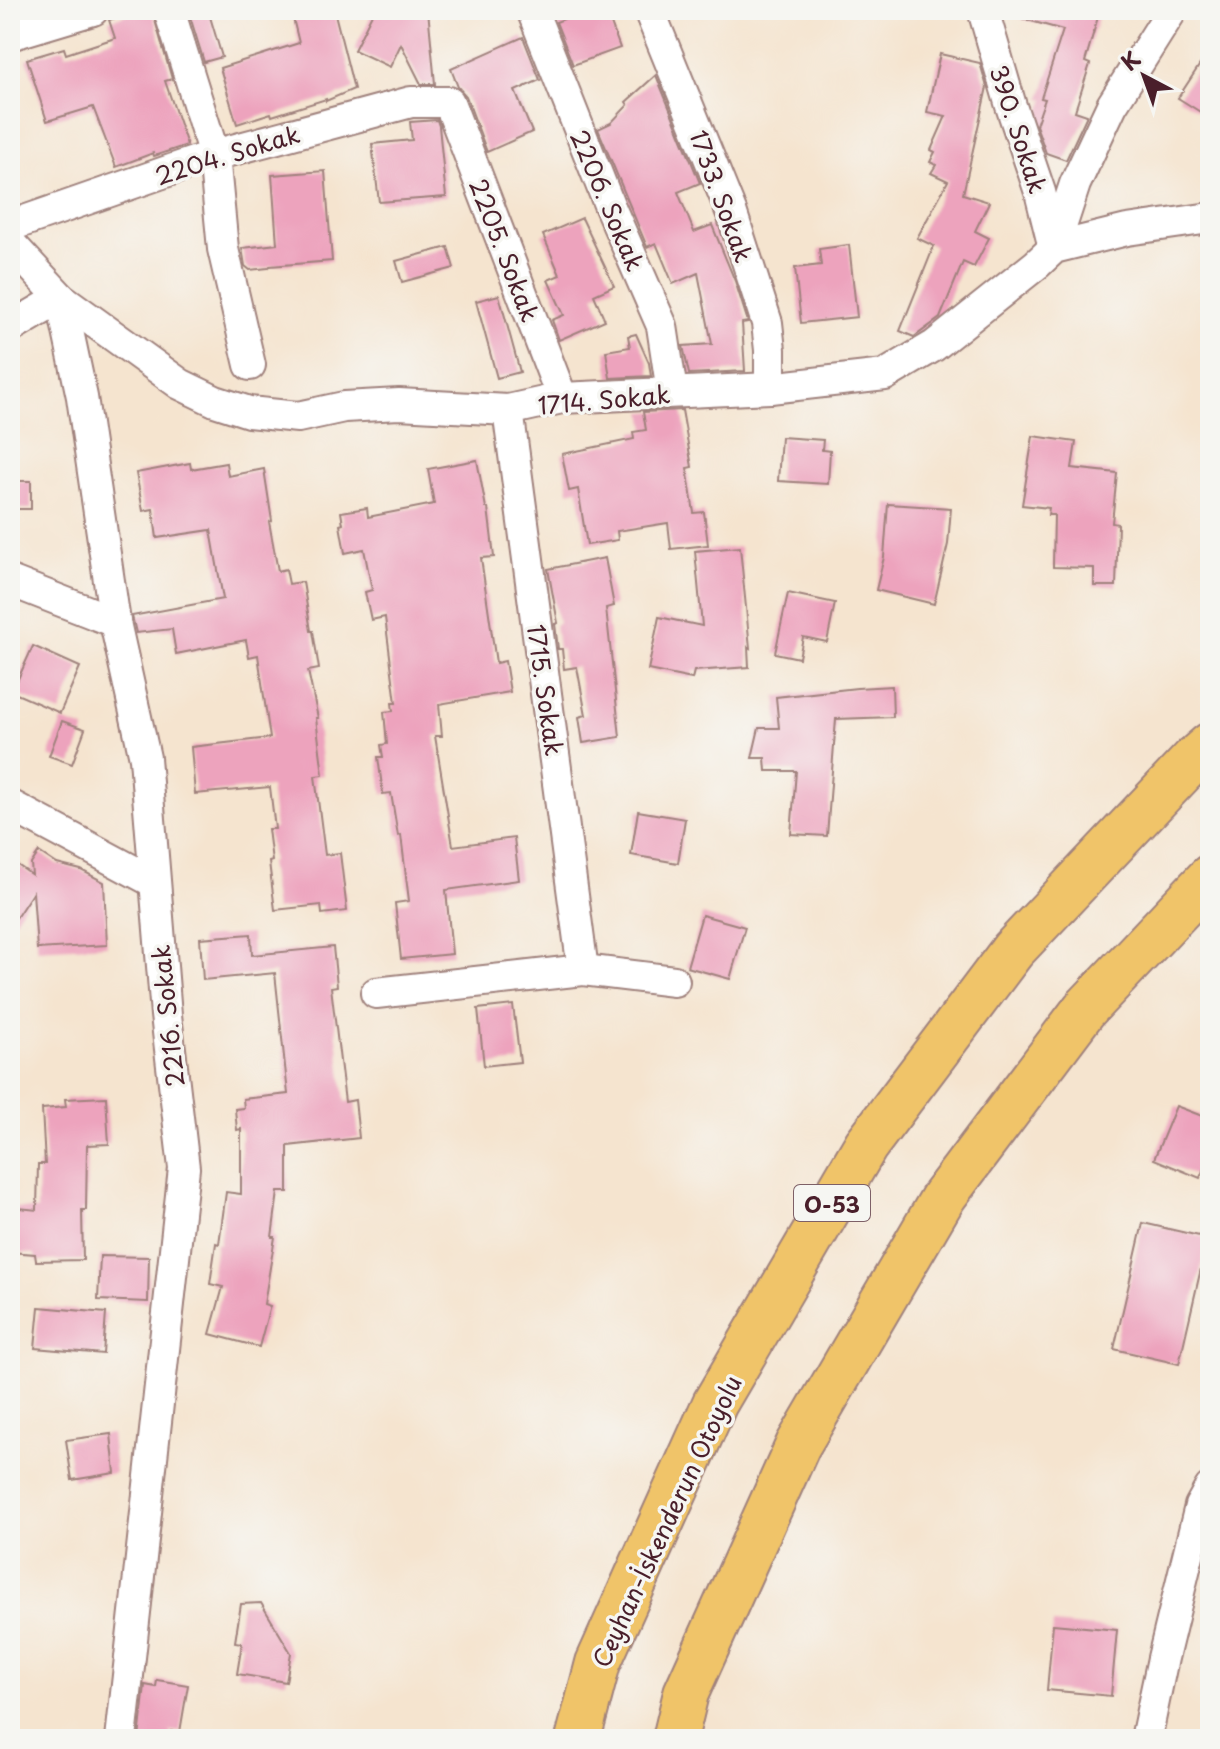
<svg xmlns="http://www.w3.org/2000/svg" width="1220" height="1749" font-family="'Playpen Sans',sans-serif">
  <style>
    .building { fill: #eda3bd }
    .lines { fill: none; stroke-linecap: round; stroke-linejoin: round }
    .minor-casing { stroke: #a0827d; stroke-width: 34 }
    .highway-casing { stroke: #a0827d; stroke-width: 48 }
    .minor { stroke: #fff; stroke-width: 30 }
    .highway { stroke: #f0c469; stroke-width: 44 }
    .labels { text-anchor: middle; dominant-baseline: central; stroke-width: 7; stroke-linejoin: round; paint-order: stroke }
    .shield { fill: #f6f6f2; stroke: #7e6067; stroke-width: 2 }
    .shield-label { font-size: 22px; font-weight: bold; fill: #4a1f2b }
    .street-label { font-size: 24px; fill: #4a1f2b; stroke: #f6f6f2 }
  </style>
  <rect width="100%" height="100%" fill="#f6f6f2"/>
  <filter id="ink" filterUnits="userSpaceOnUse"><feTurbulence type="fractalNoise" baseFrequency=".0125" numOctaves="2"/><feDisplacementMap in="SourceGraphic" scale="16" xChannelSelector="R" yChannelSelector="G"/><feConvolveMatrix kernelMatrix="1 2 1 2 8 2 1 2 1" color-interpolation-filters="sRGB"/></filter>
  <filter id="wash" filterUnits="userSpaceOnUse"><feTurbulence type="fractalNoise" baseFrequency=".006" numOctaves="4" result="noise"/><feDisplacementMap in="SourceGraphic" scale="32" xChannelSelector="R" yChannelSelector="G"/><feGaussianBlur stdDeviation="1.8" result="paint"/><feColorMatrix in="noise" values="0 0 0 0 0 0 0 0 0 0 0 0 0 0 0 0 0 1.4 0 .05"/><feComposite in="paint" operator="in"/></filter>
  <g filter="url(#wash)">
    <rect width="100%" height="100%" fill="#f5e4cf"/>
    <g id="blocks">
      <g class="building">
        <path d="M140,10h12l20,69 -7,2 22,64 -33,11 -1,-3 -37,14 -23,-60 -46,14 -20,-62 37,-11 2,6 49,-16 -6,-18z"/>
        <path d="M188,10h20l14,47 -18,5z"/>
        <path d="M291,10h43l20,79 -28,12v-2l-54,17 -1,-3 -34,11 -17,-56 79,-25z"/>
        <path d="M374,10h54l7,74h-14l-20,-40 -11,23 -36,-17z"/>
        <path d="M560,10h46l14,38 -47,17 -17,-43 8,-3z"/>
        <path d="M1014,10h86l-15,52 5,2 -15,47 12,4 -21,45 -20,-7 -10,-28 9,-26 -4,-1 22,-68 -50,-14z"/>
        <path d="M523,37l17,43 -25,11 17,41 -45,20 -21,-56 -8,-9 -7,-18z"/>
        <path d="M1210,49v69l-32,-20z"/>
        <path d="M940,54l40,9 7,24 -24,107 26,8 -14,29 14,7 -15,29 -11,-5 -23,56 -26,19 -14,-6 34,-85 -17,-8 31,-57 -17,-8 5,-8 -6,-3 5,-10 -4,-2 15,-34 -19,-4z"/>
        <path d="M656,75l44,108 -22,9 16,40 18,-7 23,56 13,41 -6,1 3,48 -56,3 -6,-28 29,-2 -14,-71 -25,11 -17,-41 -9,4 -49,-118 13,-6 17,-18 -2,-3z"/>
        <path d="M437,120l2,6 7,71 -67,5 -7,-58 40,-4 -2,-18z"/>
        <path d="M325,171l7,90 -62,5 -2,2 -18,2 -5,-4 -3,-18 35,-4 -5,-69z"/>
        <path d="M582,218l32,68 -20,9 11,25 -46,20 -7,-20 12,-5 -16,-35 12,-5 -17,-40z"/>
        <path d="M849,245l8,72 -56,6 -6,-55 26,-3 -2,-16z"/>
        <path d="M448,247l6,21 -52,14 -6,-21z"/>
        <path d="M499,295l21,77 -23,6 -21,-77z"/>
        <path d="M636,334l13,29 2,13 -41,2 -4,-27 24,-4 -2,-11z"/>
        <path d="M682,410l10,57 -5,1 7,45 10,-1 4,33 -37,4 -3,-26 -51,8 1,9 -31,5 -9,-56 -9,2 -7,-37 72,-15 -1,-7 13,-2 -3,-18z"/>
        <path d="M1033,436l43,6 -4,26 45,5 -5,50 6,1 -2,62h-22v-18l-41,-1 1,-52h-6l1,-7 -27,-3z"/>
        <path d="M781,437l42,3 -1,10 8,1 -2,33 -50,-3z"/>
        <path d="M477,460l9,48h2l6,49 -13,1 15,105 9,-2 5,31 -71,12 3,32h-7l18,110 61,-8 5,42 -73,10 6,64 -51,5 -6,-56 14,-2 -8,-66 -3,1 -7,-43 -8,1 -5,-37h5l-2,-12 6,-1 -3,-32 9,-1 -1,-8h4l-11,-86 -14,3 -6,-28 7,-2 -8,-41 -19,4 -5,-28 3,-1 -2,-12 26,-4 1,9 66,-13 -6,-35z"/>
        <path d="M190,463l1,6 35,-6 2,13 36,-7 8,52 -3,1 9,49 8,-2 3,15 14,-2 8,49h2l6,38 -11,2 10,47h-2l7,57 -8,1 10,79 15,-2 7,58 -25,3 -1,-9 -46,5 -6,-48 3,-1 -4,-32h7l-5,-42 -75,7 -4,-47 79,-9 -12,-83 -9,2 -3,-17 -70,14 -4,-25 -36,4 -4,-17 91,-17 -12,-69 -54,8 -4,-29 -10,2 -7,-38z"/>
        <rect x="10" y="481" width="21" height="28"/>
        <path d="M888,504l63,4 -3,36 -14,60 -58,-14 8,-33z"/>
        <path d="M740,547l10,101 -2,-1 1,20 -55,4 -2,8 -44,-9 11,-53 43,9 -7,-75z"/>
        <path d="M605,558l9,48 -8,2 14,129 -37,6 -4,-26 7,-2 -9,-48 -13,2 -2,-20h-4l-3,-25 3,-1 -10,-54z"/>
        <path d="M788,593l47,10 -8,39 -24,-5 -4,21 -24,-5z"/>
        <path d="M33,646l47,21 -20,46 -48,-21z"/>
        <path d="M892,686l1,31 -57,2 -9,117 -36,-2 5,-63h-30l-1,-13h-13l7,-30h20l-3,-31 81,-9z"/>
        <path d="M62,721l23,8 -13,35 -23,-8z"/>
        <path d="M638,811l47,8 -7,44 -47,-8z"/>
        <path d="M39,852l18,12 24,6 23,12 3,63 -70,4 -4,-57 -23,35v-67l22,15 -1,-11z"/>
        <path d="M702,915l43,12 -15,52 -43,-12z"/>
        <path d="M251,934l1,21 81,-8 4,39 -6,1 14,115 10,-2 4,38 -71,8v46h-10l-6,45h3l-11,67 6,2 -11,41 -49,-13 13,-47 -13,-3 6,-41 3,1 7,-52 15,2v-65l-4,1 -2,-21 9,-1 -1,-9 45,-5 -13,-121 -72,7 -3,-42z"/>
        <path d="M513,1005l7,57 -36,4 -6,-57z"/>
        <path d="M106,1097l3,47 -22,1 -1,65h-4l1,50 -47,1 -1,-7 -25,-2v-45l27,3 1,-46h7l-3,-55 24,-2 -1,-8z"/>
        <path d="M1176,1106l34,13v35l-10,24 -46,-19z"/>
        <path d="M1143,1223l65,15 -29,126 -65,-15z"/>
        <path d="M100,1256l49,1 -1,45 -50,-2z"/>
        <path d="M39,1307l67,6 -3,41 -68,-6z"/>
        <path d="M111,1434l4,39 -43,7 -6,-40z"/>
        <path d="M261,1603l30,50 -5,29 -49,-8 5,-31 -7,-1 6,-38z"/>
        <path d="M1053,1624l64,6 -6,66 -64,-6z"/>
        <path d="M157,1680l31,5 -8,47 -9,-1 -1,8h-31l6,-54 11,2z"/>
      </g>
    </g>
  </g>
  <g filter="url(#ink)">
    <use href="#blocks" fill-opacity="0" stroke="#a0827d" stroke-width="2"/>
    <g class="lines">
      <g class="minor-casing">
        <g id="minor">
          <path d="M169,10l45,145 9,94 27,116"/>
          <path d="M532,10l78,197 52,119 10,66"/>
          <path d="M649,10l83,204 35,109 3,27v38"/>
          <path d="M983,10l28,96 29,86 14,56"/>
          <path d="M10,35l83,-25"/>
          <path d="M10,226l204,-71 197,-53h38l113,296"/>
          <path d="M10,243l51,55 119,86 35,17 34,11 49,5 46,-10 55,-3 109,6 54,-12 208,-10 115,-13 49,-29 103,-82 17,-16 73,-18 83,-12"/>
          <path d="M1054,248l21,-64 37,-79 60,-95"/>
          <path d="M10,328l51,-30 21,99 33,225 30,136 21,257 18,153 -63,571"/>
          <path d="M508,410l75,560"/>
          <path d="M10,581l105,41"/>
          <path d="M10,805l144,77"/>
          <path d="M376,993l207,-23 91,11"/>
          <path d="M1146,1739l17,-81 37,-152 10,-18"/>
        </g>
      </g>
      <g class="highway-casing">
        <g id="highway">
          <path d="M578,1739l20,-76 117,-260 151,-258 147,-195 181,-191 16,-14"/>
          <path d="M675,1739l11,-46 112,-248 146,-249 140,-186 126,-133"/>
        </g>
      </g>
      <use href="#minor" class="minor"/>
      <use href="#highway" class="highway"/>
    </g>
  </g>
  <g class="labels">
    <rect class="shield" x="794" y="1185" width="76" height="36" rx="6"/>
    <g class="shield-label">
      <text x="832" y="1203">O-53</text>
    </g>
    <g class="street-label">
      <text transform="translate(1019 129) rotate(72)">390. Sokak</text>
      <text transform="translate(227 154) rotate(-17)">2204. Sokak</text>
      <text transform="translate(722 196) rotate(70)">1733. Sokak</text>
      <text transform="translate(608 200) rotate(67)">2206. Sokak</text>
      <text transform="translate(505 250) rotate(69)">2205. Sokak</text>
      <text transform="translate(604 399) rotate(-5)">1714. Sokak</text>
      <text transform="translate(546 690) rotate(82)">1715. Sokak</text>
      <text transform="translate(167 1016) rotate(-96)">2216. Sokak</text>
      <text transform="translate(666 1521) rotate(-65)">Ceyhan-İskenderun Otoyolu</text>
    </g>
  </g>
  <rect width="1220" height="1749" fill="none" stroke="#f6f6f2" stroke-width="40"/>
  <g transform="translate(1144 76) rotate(319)" stroke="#f6f6f2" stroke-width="6" paint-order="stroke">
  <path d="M0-6L14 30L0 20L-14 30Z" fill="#4a1f2b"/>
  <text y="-12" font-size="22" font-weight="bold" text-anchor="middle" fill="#4a1f2b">K</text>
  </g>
</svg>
